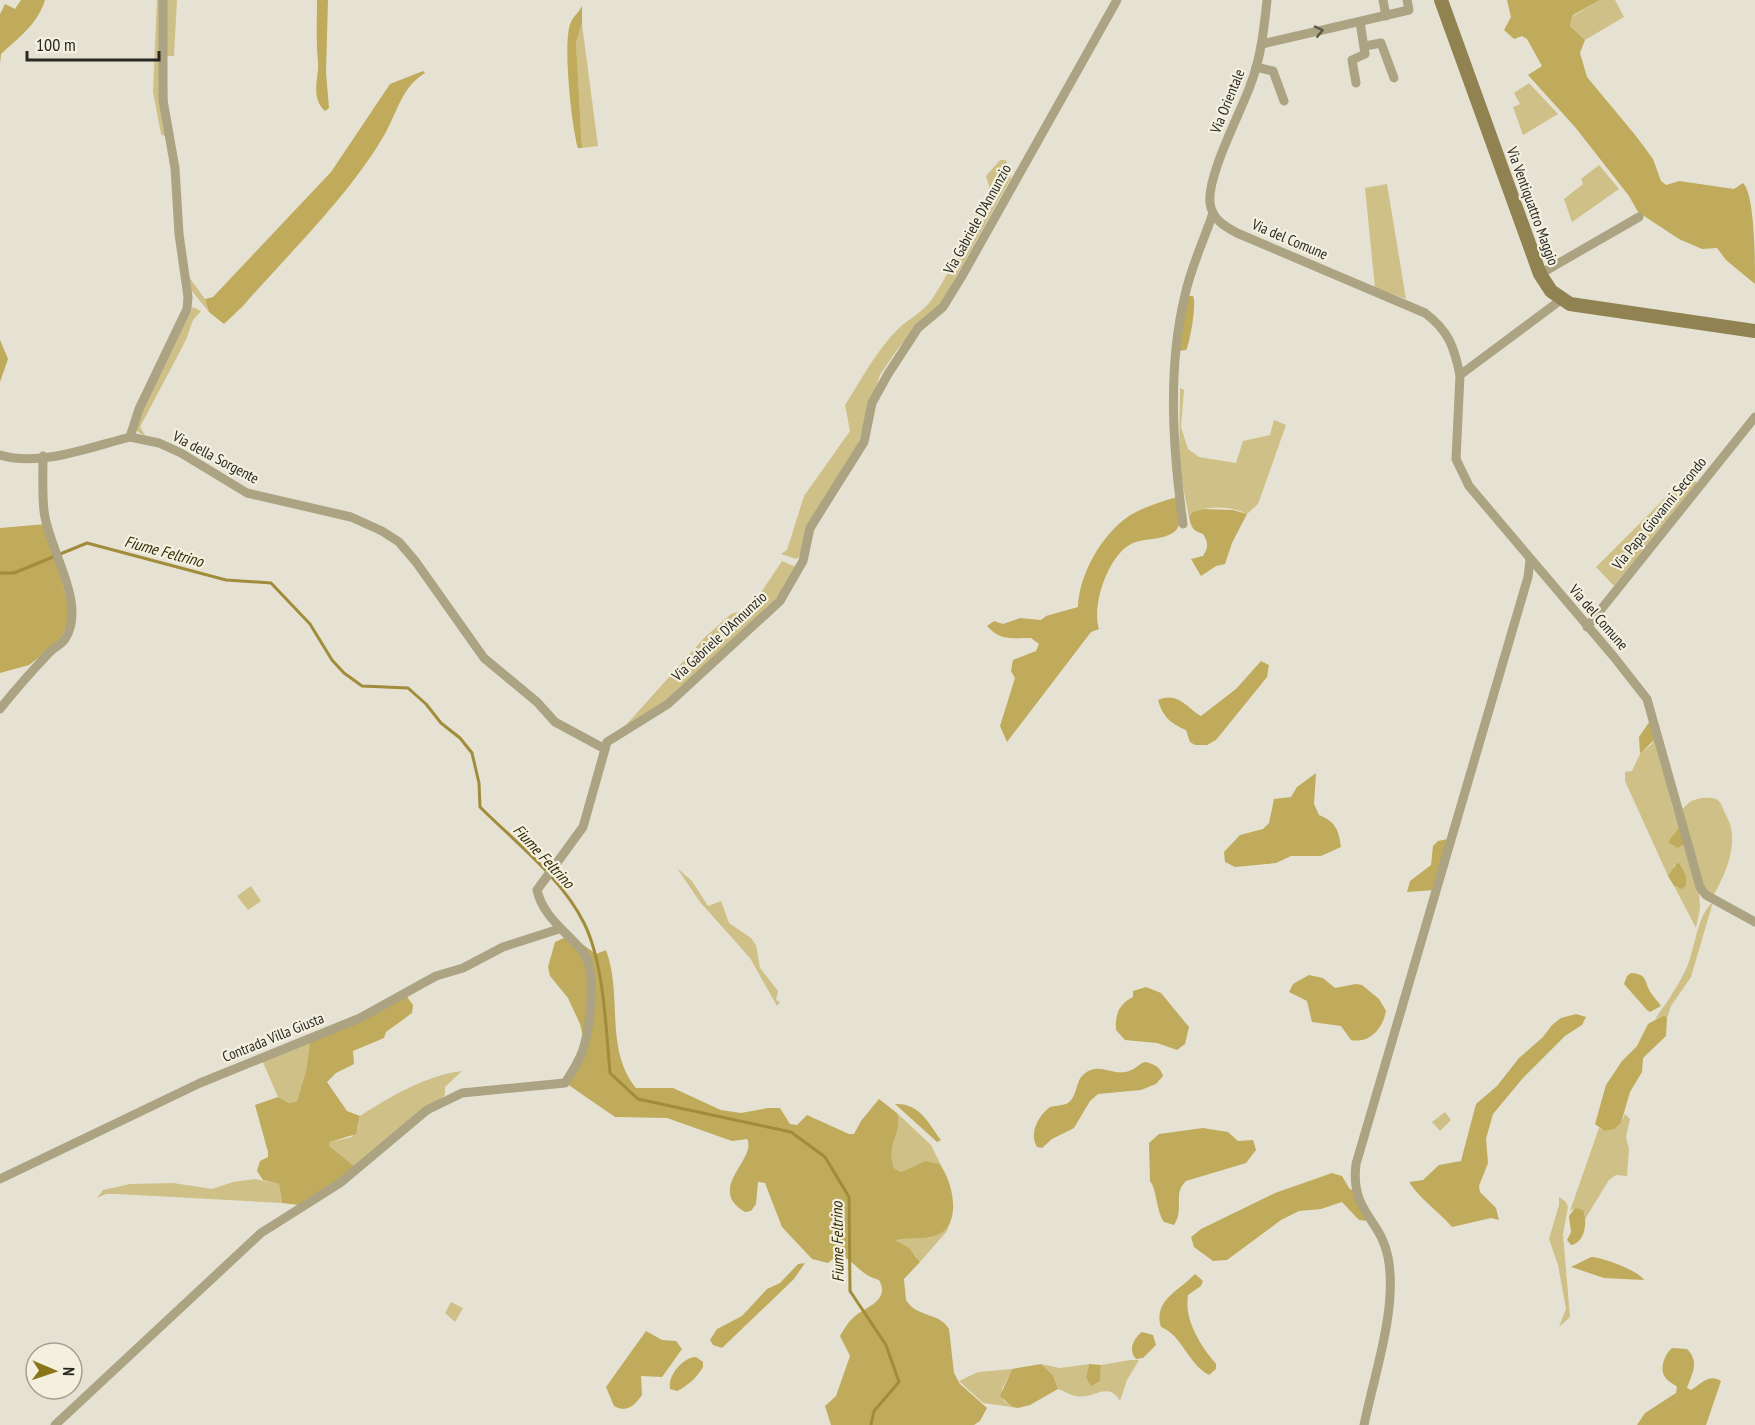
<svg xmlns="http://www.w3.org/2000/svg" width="1755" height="1425" font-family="'PT Sans Narrow',sans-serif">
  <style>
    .green { fill: #cfc088 }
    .forest { fill: #bfab5b }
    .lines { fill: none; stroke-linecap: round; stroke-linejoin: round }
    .stream { stroke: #a08c3b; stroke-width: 3 }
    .street { stroke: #aba382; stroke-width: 9 }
    .secondary { stroke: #908351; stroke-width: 14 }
    .oneway { stroke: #5d5948 }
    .labels { text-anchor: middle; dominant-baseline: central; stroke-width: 4.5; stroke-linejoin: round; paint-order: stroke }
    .street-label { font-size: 15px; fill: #292822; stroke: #f3f0e0 }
    .water-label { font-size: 16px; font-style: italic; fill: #342b06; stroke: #f3f0e0 }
  </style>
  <rect width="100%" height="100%" fill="#e6e2d3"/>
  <g class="green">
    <path d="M157,0h5l8,139 -9,-5 -8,-42z"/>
    <path d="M166,0h11l-3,56h-8z"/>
    <path d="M1600,0h15l9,17 -39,23 -15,-14 3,-10z"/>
    <path d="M582,24l16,122 -16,2 -6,-106z"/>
    <path d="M1529,83l29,31 -35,21 -10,-28 7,-3 -6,-11z"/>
    <path d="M1000,160h6l5,18 -69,124 -43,45 -19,28 -25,78 -54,102 -5,4 -15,-5 6,-4 17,-54 46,-65 -5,-26c16,-25 31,-54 53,-76 10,-10 26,-17 34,-30 24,-35 36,-74 58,-110l-4,-13z"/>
    <path d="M1599,165l20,24 -47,33 -8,-23 19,-15 -2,-5z"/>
    <path d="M1387,184l19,115 -31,-11 -10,-100z"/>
    <path d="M189,277l16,22 4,13 -18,-22z"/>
    <path d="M193,307l8,4 -8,9 -7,20 -46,87 6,10 -9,-6 -1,-9z"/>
    <path d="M1180,388l4,2 -3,37 7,22 11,8 37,6 7,-22 27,-6 4,-15 12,5 -28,79 -11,10c-14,-8 -48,-10 -58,3l-10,-51z"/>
    <path d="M1688,475l9,8 -83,103 -18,-19z"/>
    <path d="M782,561l14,6 -10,22 -114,111 -54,34 86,-96 27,-24 13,-4 12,-10z"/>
    <path d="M1656,734l16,71 27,84 1,19 -4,20 -22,-42 3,2 9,-5 -6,-19 -6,1 -1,8 -5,3 -43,-95v-9l7,-1 8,-17 12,-10z"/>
    <path d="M1701,798c21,-1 18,3 26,19 13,24 -1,57 -14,79l-9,-11 -23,-75 10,-9z"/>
    <path d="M677,868l15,13 16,25 13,-5 8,22 22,15 5,7 4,23 18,23 -2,9 4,2 -3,4 -27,-48 -50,-56z"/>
    <path d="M251,886l10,15 -13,9 -11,-14z"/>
    <path d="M1713,902l-22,75 -20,29 -4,12 -3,-3 -9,4c12,-17 24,-34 32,-52 9,-21 9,-50 26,-65z"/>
    <path d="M310,1041l-4,30 -9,30 -8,2 -11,-6 -16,-37z"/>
    <path d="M462,1071l-17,16v8l-90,72 -26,-20 1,-5 22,-5 6,-9 2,-12c29,-19 67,-41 102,-45z"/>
    <path d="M1445,1112l6,8 -11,11 -8,-9z"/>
    <path d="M897,1113l34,32 18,36 -7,-13 -17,-7 -24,11 -7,-4c-9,-25 10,-36 3,-55z"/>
    <path d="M1625,1114l5,5 -4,18 3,12 -2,27 -11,-1 -7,5 -24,39v-5l-10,-6 -5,3 29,-83 5,3 17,-8z"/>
    <path d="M255,1179l24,5 3,19 -165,-9h-11l-9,4 6,-8 27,-6 43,-1 39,6 21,-7z"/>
    <path d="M1559,1197l7,5 2,5 -5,27 7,83 -11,10 7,-18 -8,-44 -9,-26 10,-34z"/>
    <path d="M950,1222l-3,9 -27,31 -4,-6 -22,-17c18,-1 45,1 56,-17z"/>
    <path d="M451,1302l12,6 -8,14 -10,-9z"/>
    <path d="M1130,1360h9l-12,20 -7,21c-12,-21 -27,-1 -44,-5 -6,-1 -12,-5 -18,-7l-5,-14 -12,-11 19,4 29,-4 -3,13 14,4 1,-16z"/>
    <path d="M1012,1369l-10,20 1,11 9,7 -29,-4 -24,-22 19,-9z"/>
  </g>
  <g class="forest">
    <path d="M21,0h24c-7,24 -27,38 -44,54l-1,10v-50l5,-10 10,5z"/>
    <path d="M317,0h11l-2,73 3,35 -4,3c-15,-14 -6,-32 -7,-49 -2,-21 -1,-41 -1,-62z"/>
    <path d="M1507,0h93l-27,15 -3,11 15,14 -5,13 7,24 49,59 17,23 8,22 5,4 13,-4 55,8 9,-6c12,11 12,79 12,101l-29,-24 -9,-12 -15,1 -23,-10 -41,-27 -9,-16 -54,-69 -47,-52 14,-9 -15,-27 -5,-3 -8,3 -10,-9 7,-13z"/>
    <path d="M582,6v18l-6,18 6,106h-4c-6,-20 -16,-109 -7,-126 2,-5 8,-10 11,-16z"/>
    <path d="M423,71l2,2c-23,14 -27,37 -39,59 -35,62 -96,120 -143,174l-19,18 -15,-12 -4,-13 8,-2 118,-125 59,-88z"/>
    <path d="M1188,296h5c4,7 -3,46 -7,54l-8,1z"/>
    <path d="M0,340l8,19 -8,23z"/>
    <path d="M1177,497c1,11 7,27 -3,35 -10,8 -29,6 -41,11 -24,10 -42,62 -34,86l-8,3 -84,110 -7,-16 15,-48 -4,-7 2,-11 23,-9 3,-7 -8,-6c-19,0 -31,3 -44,-12l7,-5 9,3 17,-6 21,2 5,-4 32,-9c1,-32 23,-72 51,-91 14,-9 32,-14 48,-19z"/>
    <path d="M1204,509l29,1 14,4 -15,29 -7,21 -9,2 -15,10 -10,-17 12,-3c6,-9 5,-14 0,-22 -10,-3 -12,-7 -14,-17l4,-5z"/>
    <path d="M46,524l25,92 -12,26 -30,23 -29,8v-145z"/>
    <path d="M1261,661l8,4 -2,12 -51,63 -9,5h-12l-5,-3 -4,-12c-16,-7 -23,-13 -28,-30 20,-9 29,8 43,16l35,-27z"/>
    <path d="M1652,718l3,21 -15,15 -1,-17z"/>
    <path d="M1316,773l-2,31 5,11c16,6 20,15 22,32l-20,9h-30l-15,7 -41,4 -10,-5 -1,-10 16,-17 23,-6 6,-6 5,-24 17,-2 6,-10z"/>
    <path d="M1679,828l5,16 -6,4 -10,-6z"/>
    <path d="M1448,839l-14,51 -27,2 3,-11 21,-16 2,-19 5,-5z"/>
    <path d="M1677,863l3,1 6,12v10l-5,3 -7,-3 -6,-10z"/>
    <path d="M566,937l16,7 14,10 10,-4c17,45 -2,99 30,138h37l48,22 20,3 27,-5h12l10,16 7,1 10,-10 42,19h5l7,-13 18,-22 18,14c7,19 -12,30 -3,55l7,4 24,-11 14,3c14,16 24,61 -2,71 -13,5 -29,2 -42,5l14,8 11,14 -16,17 2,21c11,18 33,12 43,29l5,44 6,11 27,24 -7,13 -6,4h-143l-6,-19 11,-10 14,-40 -10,-20c4,-7 9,-15 15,-20 13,-10 35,-16 24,-36 -19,-5 -23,-18 -40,-26l-11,9 -16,-4 -30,-32 -17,-44 -7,-1 -2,22 -5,7 -6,1c-40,-23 13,-54 2,-73l-15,2 -65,-23 -52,-1 -45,-31 -3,-3 17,-43 -4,-16 -12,-26 -18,-22 -2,-9 7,-25z"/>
    <path d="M1631,973c17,1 13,9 20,20 3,4 7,9 10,13l-11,6 -3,-2 -23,-26 3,-8z"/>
    <path d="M1309,975l14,3 12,10 21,-4 6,1 17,14 7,12c-3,17 -16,33 -35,29l-10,-14 -29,-4 -5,-21 -18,-9 4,-8z"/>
    <path d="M1146,987l15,6 28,34 -4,17 -8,6 -20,-7 -32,-3 -9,-10c-1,-16 3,-26 17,-33v-6z"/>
    <path d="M405,994l8,11 -1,8 -26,19 -2,6 -31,13 1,13 -18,9 -9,9 20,29 13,5 -4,18 -26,8 -1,4 26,21 -8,8 -48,30 -17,-2 -3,-19 -16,-4 -6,-9 3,-10 8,-4v-5l-13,-47 23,-8 11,6 8,-2 9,-30 4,-30z"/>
    <path d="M1576,1014l10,3 -4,8 -17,11 -42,42 -30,36 -7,25 2,24 -9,23 1,6 16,16 3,12 -8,-2 -39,9c-14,-16 -31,-27 -43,-45l14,-2 16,-15 22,-4 15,-57 21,-18 22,-28 24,-21 9,-12 9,-7z"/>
    <path d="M1664,1015l3,3 -1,18 -23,22 -1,14 -12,20 -9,31 -7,6 -10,2 -9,-7 11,-39 16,-24 15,-15 11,-22z"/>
    <path d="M1146,1062c10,3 14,5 17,14l-7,8 -15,6 -43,4 -8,7 -16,27 -22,11 -10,9 -5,-1c-8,-14 1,-31 13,-40 6,-2 13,-1 18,-4 10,-7 7,-22 16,-29 15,-13 29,3 45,-3 7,-2 10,-8 17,-9z"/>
    <path d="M895,1104c25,-1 33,19 46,36l-4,2z"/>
    <path d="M1203,1128l25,4 10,9 15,-1 3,10 -10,13 -60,18c-14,13 -1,28 -12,44l-10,-3c-8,-12 -7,-32 -14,-41l-1,-38 10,-9z"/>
    <path d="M1332,1173l10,3 7,12 11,8 8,25 -9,-1 -17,-18 -21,7 -22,2 -18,9 -54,40 -14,1 -19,-14 -3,-10 10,-8 74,-36z"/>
    <path d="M1575,1208l8,2c5,11 2,33 -12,35l-4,-5 4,-8 -2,-16z"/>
    <path d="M1591,1257c11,0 48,14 53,23l-40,-2 -33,-11z"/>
    <path d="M805,1263l-11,16 -72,69 -9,-3 -3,-5 7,-11 25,-13 25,-27 13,-6 18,-19z"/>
    <path d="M1195,1274l8,7 -2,5 -13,9c-4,25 12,50 28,69v5l-7,6c-21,-11 -27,-40 -48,-48 -8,-27 18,-36 34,-53z"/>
    <path d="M646,1331l16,9 14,1 6,8 -20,28 -21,-1 1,19c-8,11 -15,18 -28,11l-8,-19z"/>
    <path d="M1142,1332l11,3 3,10 -13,13 -7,1c-8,-9 -3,-20 6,-27z"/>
    <path d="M1672,1348l15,1c13,13 5,25 0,39l4,2c10,-6 18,-17 30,-9l-15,44h-69l8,-12 31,-20 1,-6c-3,-3 -10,-6 -12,-10 -6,-9 0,-23 7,-29z"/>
    <path d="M696,1357l7,5v5c-6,10 -15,19 -26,24l-7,-2c-3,-13 13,-32 26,-32z"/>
    <path d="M1041,1364l12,11 5,14 -28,16 -12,3 -6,-1 -12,-11 12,-27z"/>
    <path d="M1089,1364l12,1 -1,16 -9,5 -5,-9z"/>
  </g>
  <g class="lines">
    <path class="stream" d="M0,573h14l73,-30 139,37 45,3 39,41 22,36 12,13 18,13 46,2 18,16 15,19 19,15 12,15 7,30 1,24c35,35 82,71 104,116 20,40 22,106 26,150l28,26 153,33 34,25 24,40 1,94 36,54 13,37 -25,29 -3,14"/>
    <g class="street">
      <path d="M163,0v100l12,68 4,66 9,63 -1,12 -48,100 -9,28 29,6 22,10 66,40 104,24 31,14 17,11 17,20 68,96 53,44 18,20 50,27"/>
      <path d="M1267,0c-3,29 -6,58 -17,86 -10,28 -43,89 -40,117 2,16 14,23 27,30l188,80c24,18 29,34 35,62"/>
      <path d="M1383,0l3,16"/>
      <path d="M1262,44l147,-34 -2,-10"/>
      <path d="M1365,46l16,-3 13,35"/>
      <path d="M1256,67l17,4 11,30"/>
      <path d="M1356,83l-4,-23 13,-6 -5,-32"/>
      <path d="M1540,274l99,-57"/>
      <path d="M1562,299l-102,76 -4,84 13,27 145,171 33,42 53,188 6,8 49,27"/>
      <path d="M0,455c41,12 90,-8 130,-18"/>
      <path d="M1183,524c-10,-74 -16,-155 2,-229 6,-28 19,-55 28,-82"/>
      <path d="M1587,627l168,-210"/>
      <path d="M0,709c15,-19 31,-37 48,-55 5,-6 13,-9 17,-15 23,-35 -17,-90 -21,-128 -2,-18 -1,-37 -1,-55"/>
      <path d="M0,1179l200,-96 160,-65 76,-42 27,-8 40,-21 56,-18"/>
      <path d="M55,1425l206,-192 79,-50 87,-73 35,-17 103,-10c7,-11 16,-24 19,-37 6,-21 13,-77 -1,-94 -16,-20 -40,-35 -46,-62l46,-63 24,-85 61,-38 112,-103 23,-40 7,-33 54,-86 8,-39 16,-29 30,-46 25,-21 19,-31 155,-276"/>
      <path d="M1364,1425c10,-50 34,-117 24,-168 -7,-38 -38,-45 -32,-93l172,-587 2,-17"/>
    </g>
    <path class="secondary" d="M1441,0l99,274 11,17 19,13 185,27"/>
  </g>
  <defs><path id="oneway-chevron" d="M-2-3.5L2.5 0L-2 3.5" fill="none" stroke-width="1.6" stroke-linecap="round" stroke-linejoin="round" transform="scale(1.5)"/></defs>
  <use class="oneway" href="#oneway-chevron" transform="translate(1319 31) rotate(-13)"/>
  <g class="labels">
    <g class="street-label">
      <text transform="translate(1227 101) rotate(-68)">Via Orientale</text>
      <text transform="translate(1533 206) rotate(70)">Via Ventiquattro Maggio</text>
      <text transform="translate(977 219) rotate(-61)">Via Gabriele D'Annunzio</text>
      <text transform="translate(1290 239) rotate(23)">Via del Comune</text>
      <text transform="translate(216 457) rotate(28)">Via della Sorgente</text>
      <text transform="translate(1659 513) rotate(-51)">Via Papa Giovanni Secondo</text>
      <text transform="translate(1599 617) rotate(49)">Via del Comune</text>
      <text transform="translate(719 636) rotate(-43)">Via Gabriele D'Annunzio</text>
      <text transform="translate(273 1037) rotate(-22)">Contrada Villa Giusta</text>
    </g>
    <g class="water-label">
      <text transform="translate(164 551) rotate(15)">Fiume Feltrino</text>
      <text transform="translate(544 856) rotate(47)">Fiume Feltrino</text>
      <text transform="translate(837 1242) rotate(-91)">Fiume Feltrino</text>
    </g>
  </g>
  <g transform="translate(54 1371) rotate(92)"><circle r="28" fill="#f3f0e0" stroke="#a2a094" stroke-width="1.5"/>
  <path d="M0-4.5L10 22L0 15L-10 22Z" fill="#8a7619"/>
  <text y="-9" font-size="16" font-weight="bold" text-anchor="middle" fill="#292822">N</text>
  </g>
  <path d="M27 51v9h132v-9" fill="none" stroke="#292822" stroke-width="3"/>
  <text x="36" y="51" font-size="18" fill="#292822" stroke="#f3f0e0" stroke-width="4.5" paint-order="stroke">100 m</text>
</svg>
